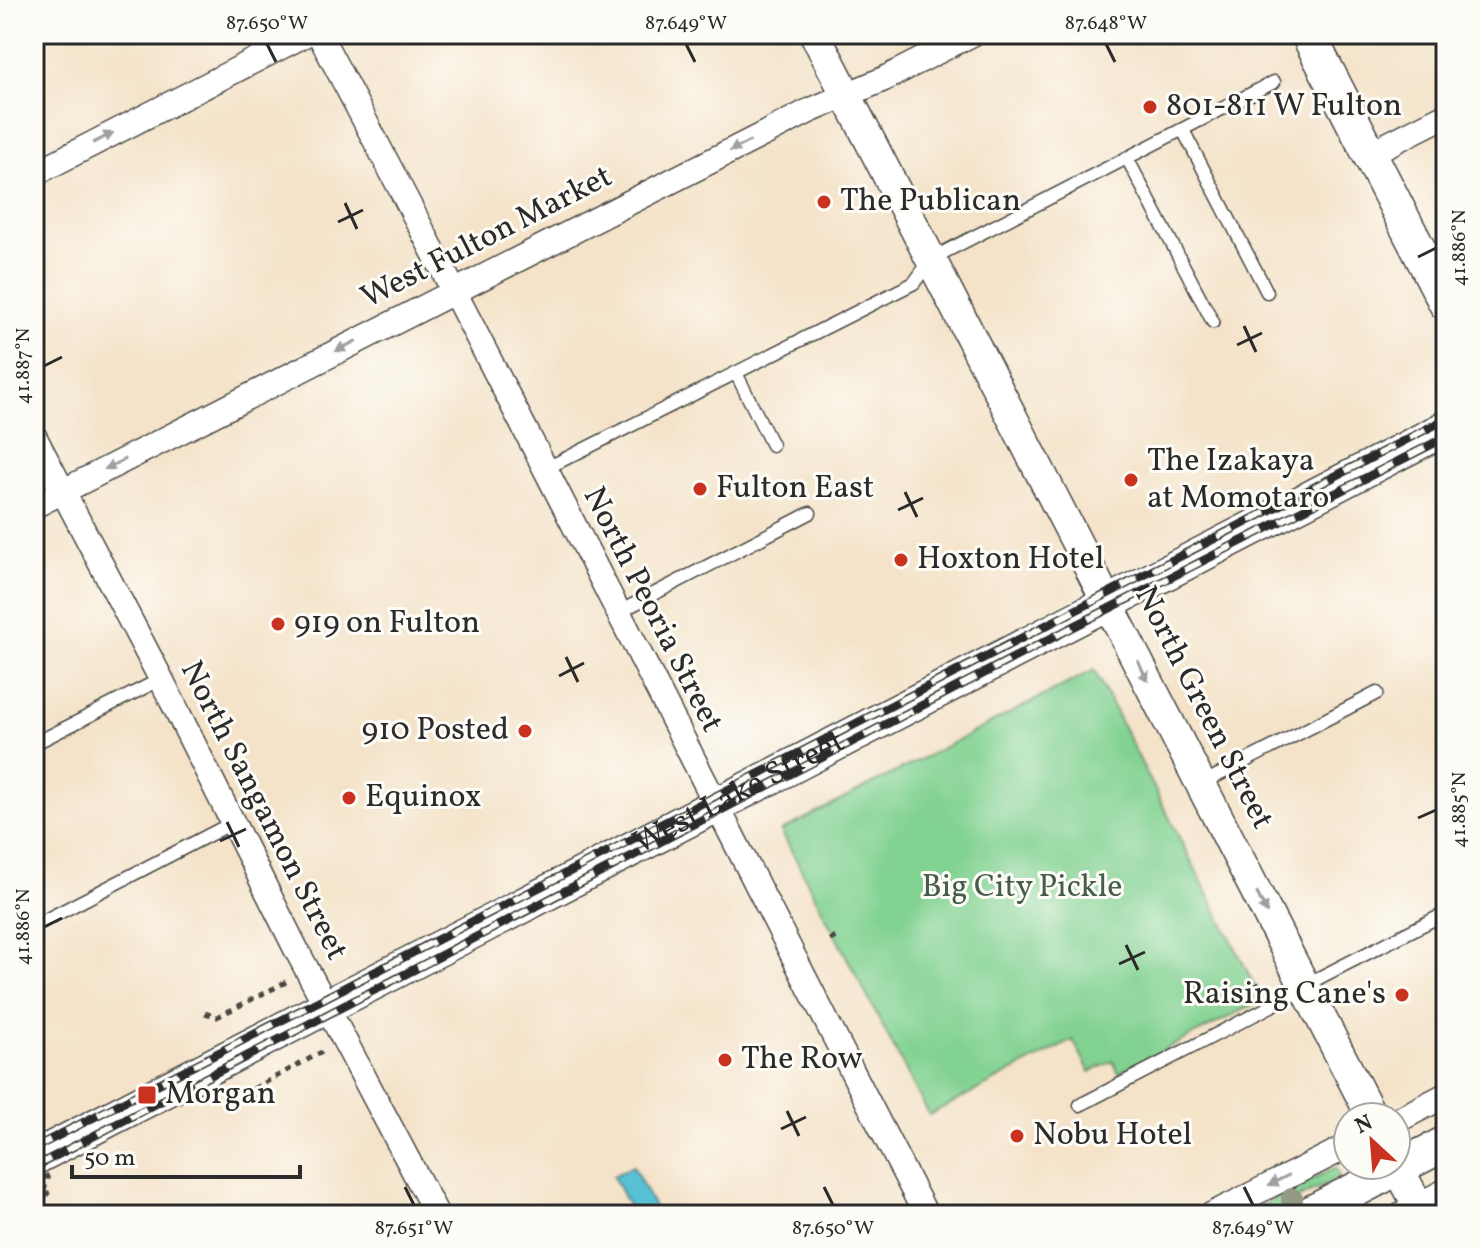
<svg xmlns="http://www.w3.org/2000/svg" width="1480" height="1249" font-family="Vollkorn,serif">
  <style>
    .green { fill: #82d292; stroke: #567e5e; stroke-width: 2 }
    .water { fill: #58c1d4; stroke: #427680; stroke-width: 2 }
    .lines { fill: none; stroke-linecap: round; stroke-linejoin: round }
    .service-casing { stroke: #494743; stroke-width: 15 }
    .minor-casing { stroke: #494743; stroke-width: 27 }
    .tertiary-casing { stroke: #494743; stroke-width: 33 }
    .secondary-casing { stroke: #494743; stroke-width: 37 }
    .path { stroke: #494743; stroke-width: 5; stroke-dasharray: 6 6; stroke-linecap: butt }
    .service { stroke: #fff; stroke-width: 12 }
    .minor { stroke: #fff; stroke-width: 24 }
    .tertiary { stroke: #fff; stroke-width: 30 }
    .secondary { stroke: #fff; stroke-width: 34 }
    .rail-casing { stroke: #2b2b2b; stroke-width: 9 }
    .rail { stroke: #fdfcf7; stroke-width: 6; stroke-dasharray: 18; stroke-linecap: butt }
    .path-bridge { stroke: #494743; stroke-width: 5; stroke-dasharray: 6 6; stroke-linecap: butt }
    .tree { fill: #949983 }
    .oneway { fill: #a0a0a0 }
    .ticks { fill: none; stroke: #2b2b2b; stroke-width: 3 }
    .poi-dot { fill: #c8321e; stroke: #fdfcf7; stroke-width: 3 }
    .labels { text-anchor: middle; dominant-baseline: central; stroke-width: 6; stroke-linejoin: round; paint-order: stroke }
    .poi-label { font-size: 32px; fill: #2b2b2b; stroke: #fdfcf7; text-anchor: start }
    .street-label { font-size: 32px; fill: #2b2b2b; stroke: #fdfcf7 }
    .park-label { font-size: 32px; fill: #455d4a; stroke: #fdfcf7 }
    .neatline { fill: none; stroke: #2b2b2b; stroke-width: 3 }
    .ticks-label { font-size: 20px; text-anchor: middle; fill: #2b2b2b }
  </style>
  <rect width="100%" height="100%" fill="#fdfcf7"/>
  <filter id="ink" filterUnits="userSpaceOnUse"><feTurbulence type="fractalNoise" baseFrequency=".0125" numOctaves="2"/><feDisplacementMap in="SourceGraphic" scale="16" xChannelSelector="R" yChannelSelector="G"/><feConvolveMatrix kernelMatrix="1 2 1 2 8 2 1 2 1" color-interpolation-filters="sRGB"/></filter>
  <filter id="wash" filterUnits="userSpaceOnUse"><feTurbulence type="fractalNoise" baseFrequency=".006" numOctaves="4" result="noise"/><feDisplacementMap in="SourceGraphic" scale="32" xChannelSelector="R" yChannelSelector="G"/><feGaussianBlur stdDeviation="1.8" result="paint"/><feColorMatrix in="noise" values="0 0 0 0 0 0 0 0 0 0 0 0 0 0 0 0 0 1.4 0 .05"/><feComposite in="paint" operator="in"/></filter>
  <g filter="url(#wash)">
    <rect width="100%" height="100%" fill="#f4e3c9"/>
    <g class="green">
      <path d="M1094,670l168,330 -143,73 -6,-12 -23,11 -17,-32 -144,75 -148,-284z"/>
      <path d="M1336,1167l4,10 -74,38h-23z"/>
    </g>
    <path class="water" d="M633,1166l25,49h-25l-20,-39z"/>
  </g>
  <g filter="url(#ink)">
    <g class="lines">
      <g class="service-casing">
        <g id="service">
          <path d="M1183,130l84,162"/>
          <path d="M1127,158l86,164"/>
          <path d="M736,373l36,72"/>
          <path d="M545,469l369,-186 17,-24 343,-177"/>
          <path d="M617,613l193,-100"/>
          <path d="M34,744l127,-65"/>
          <path d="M1201,784l176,-91"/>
          <path d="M34,926l198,-103"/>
          <path d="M1305,985l141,-72"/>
          <path d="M1080,1105l224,-116"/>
        </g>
      </g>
      <g class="minor-casing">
        <g id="minor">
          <path d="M319,34c208,391 404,788 607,1181"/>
          <path d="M1369,154l77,-39"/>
          <path d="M34,174l272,-140"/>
          <path d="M34,436l127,243 135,270 141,266"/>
          <path d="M34,506l775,-395 75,-32 88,-45"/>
          <path d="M1396,1121l50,-26"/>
          <path d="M1211,1215l137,-69"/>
        </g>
      </g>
      <g class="tertiary-casing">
        <g id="tertiary">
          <path d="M815,34l557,1083"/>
          <path d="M1396,1164l27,51"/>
          <path d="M1406,1215l40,-21"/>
        </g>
      </g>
      <g class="secondary-casing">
        <g id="secondary">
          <path d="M1308,34l138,269"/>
          <path id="s1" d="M34,1158l1412,-730"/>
          <path d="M1307,1215l139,-72"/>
        </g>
      </g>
      <g class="path">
        <path d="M830,940l6,-3"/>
        <path d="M1255,986l5,-2"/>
        <path d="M205,1013l12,4 69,-35"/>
        <path d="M252,1101l3,-13 67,-36"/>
        <path d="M34,1201l14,-7 -3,-7"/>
      </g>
      <use href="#service" class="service"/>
      <use href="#minor" class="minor"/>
      <use href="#tertiary" class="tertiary"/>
      <use href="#secondary" class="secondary"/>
      <g class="rail-casing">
        <g id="rail">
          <path d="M34,1148l1412,-729"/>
          <path d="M34,1167l1037,-539 375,-191"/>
        </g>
      </g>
      <use href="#rail" class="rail"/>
      <path class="path-bridge" d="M34,1153l14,26 -6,16"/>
    </g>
    <circle class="tree" cx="1292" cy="1199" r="11"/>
    <defs><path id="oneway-solid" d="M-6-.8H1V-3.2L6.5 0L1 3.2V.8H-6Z" transform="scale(2)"/></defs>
    <g class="oneway">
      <use href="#oneway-solid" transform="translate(103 138) rotate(-27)"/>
      <use href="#oneway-solid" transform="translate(740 146) rotate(153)"/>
      <use href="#oneway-solid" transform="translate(346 346) rotate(153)"/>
      <use href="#oneway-solid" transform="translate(115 464) rotate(153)"/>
      <use href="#oneway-solid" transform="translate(1143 671) rotate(63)"/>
      <use href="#oneway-solid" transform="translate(1262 903) rotate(63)"/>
      <use href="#oneway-solid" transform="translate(1279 1180) rotate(153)"/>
    </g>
  </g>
  <path class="ticks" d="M267,44l9,18M686,44l9,18M1106,44l9,18M345,203l12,26M338,222l25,-12M1418,257l18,-9M1244,326l12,26M1237,345l25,-12M44,366l18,-9M905,492l12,25M898,510l25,-12M566,657l12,25M559,676l25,-13M1418,818l18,-8M227,822l12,25M220,841l26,-12M44,927l18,-9M1126,945l12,25M1119,964l26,-12M787,1111l12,25M781,1129l25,-12M405,1187l9,18M824,1187l9,18M1244,1187l9,18"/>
  <g class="poi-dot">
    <circle cx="1150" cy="107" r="8"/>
    <circle cx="824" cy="202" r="8"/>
    <circle cx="1131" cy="480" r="8"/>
    <circle cx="700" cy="489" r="8"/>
    <circle cx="901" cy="560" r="8"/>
    <circle cx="278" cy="624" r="8"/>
    <circle cx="525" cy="731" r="8"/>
    <circle cx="349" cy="798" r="8"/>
    <circle cx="1402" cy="995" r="8"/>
    <circle cx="725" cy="1060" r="8"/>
    <rect x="137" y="1085" width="20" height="20" rx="4"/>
    <circle cx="1017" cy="1136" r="8"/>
  </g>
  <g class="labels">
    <g class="poi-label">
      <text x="1166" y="107">801-811 W Fulton</text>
      <text x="840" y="202">The Publican</text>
      <text x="1147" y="462">The Izakaya<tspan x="1147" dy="37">at Momotaro</tspan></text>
      <text x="716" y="489">Fulton East</text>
      <text x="917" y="560">Hoxton Hotel</text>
      <text x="294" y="624">919 on Fulton</text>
      <text x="509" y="731" text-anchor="end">910 Posted</text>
      <text x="365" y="798">Equinox</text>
      <text x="1386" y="995" text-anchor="end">Raising Cane's</text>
      <text x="741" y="1060">The Row</text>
      <text x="165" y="1095">Morgan</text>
      <text x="1033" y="1136">Nobu Hotel</text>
    </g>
    <g class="street-label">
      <text transform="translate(487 238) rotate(-27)">West Fulton Market</text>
      <text transform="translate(652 610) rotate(63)">North Peoria Street</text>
      <text transform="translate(1203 708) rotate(63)">North Green Street</text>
      <text stroke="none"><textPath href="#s1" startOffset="794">West Lake Street</textPath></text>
      <text transform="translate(263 811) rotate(63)">North Sangamon Street</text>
    </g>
    <g class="park-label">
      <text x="1022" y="888">Big City Pickle</text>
    </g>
  </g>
  <rect width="1480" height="1249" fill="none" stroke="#fdfcf7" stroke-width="88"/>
  <g transform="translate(1372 1141) rotate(334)"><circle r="38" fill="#fdfcf7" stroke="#a9a8a5" stroke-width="2"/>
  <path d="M0-6L14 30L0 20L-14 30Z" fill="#c8321e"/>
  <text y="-12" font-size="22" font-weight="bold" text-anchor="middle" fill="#2b2b2b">N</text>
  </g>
  <path d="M72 1165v12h228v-12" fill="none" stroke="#2b2b2b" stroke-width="4"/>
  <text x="84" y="1165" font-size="24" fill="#2b2b2b" stroke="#fdfcf7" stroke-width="6" paint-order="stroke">50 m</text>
  <rect x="44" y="44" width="1392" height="1161" class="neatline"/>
  <g class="ticks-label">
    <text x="267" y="29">87.650°W</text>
    <text x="686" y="29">87.649°W</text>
    <text x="1106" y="29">87.648°W</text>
    <text transform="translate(1458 248) rotate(-90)" y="7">41.886°N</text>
    <text transform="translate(22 366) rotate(-90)" y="7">41.887°N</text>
    <text transform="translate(1458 810) rotate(-90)" y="7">41.885°N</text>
    <text transform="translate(22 927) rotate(-90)" y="7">41.886°N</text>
    <text x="414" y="1234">87.651°W</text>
    <text x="833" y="1234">87.650°W</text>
    <text x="1253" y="1234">87.649°W</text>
  </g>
</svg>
